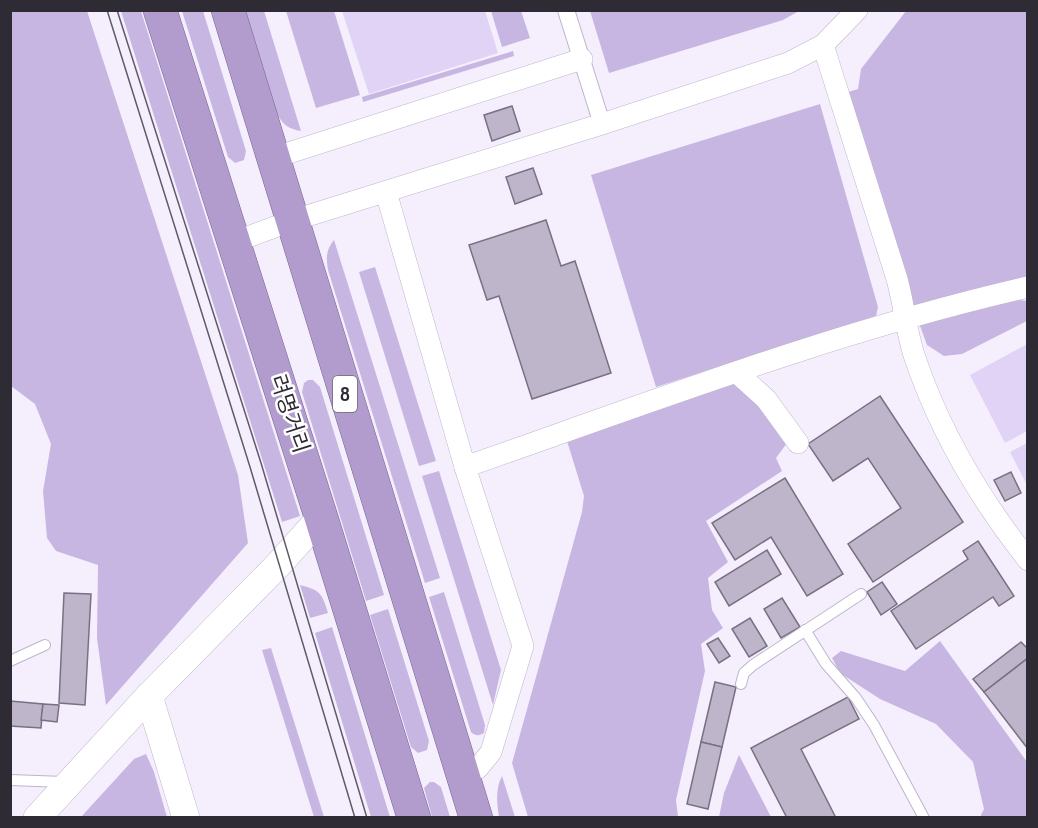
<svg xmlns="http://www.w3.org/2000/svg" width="1038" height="828" font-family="'Sofia Sans Condensed','Noto Sans KR',sans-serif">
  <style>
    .green { fill: #c7b6e2 }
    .water { fill: #e1d3f6 }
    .building { fill: #beb5cb; stroke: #787084; stroke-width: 1.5 }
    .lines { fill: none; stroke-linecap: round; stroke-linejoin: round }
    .service-casing { stroke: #bdb5cb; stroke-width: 12 }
    .pedestrian-casing { stroke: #bdb5cb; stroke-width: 18 }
    .minor-casing { stroke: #bdb5cb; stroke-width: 22 }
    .tertiary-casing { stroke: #bdb5cb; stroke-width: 28 }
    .trunk-casing { stroke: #776590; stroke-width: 34 }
    .service { stroke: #fff; stroke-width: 10 }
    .pedestrian { stroke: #fff; stroke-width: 16 }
    .minor { stroke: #fff; stroke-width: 21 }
    .tertiary { stroke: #fff; stroke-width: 27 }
    .trunk { stroke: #b29cce; stroke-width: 33 }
    .tram { stroke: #5f5b66; stroke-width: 1.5 }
    .labels { text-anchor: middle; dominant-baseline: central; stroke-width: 5; stroke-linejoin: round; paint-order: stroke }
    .shield { fill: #fff; stroke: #6d6b71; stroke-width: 1.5 }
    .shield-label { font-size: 21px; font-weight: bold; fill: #2e2b34 }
    .street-label { font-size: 22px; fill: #2e2b34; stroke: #fff }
  </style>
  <rect width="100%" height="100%" fill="#f5effd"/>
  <g class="green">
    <path d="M10,11h77l151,464 10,68 -142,162 -9,-67 1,-73 -42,-14 -9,-13 -4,-47 8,-47 -16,-40 -24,-18z"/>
    <path d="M121,11h20l159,505 -18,6z"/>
    <path d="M182,11h21l43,140 -2,9 -9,3 -7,-6z"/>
    <path d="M245,11h19l37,120c-12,-2 -18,-6 -24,-17z"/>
    <path d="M286,11h48l26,84 -44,13z"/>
    <path d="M491,11h30l9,27 -28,9z"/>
    <path d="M590,11v-1l209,1 -16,9 -174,53z"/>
    <path d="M906,11h121v266l-113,32 -66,-217 10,-3 3,-20z"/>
    <path d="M513,51l1,5 -151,46 -1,-5z"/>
    <path d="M820,104l58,203 -2,9 -220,71 -65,-212z"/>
    <path d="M334,240l106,338 -15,5 -97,-313c-2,-13 -2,-20 6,-30z"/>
    <path d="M375,267l61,194 -17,5 -60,-194z"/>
    <path d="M1019,300l8,1v20l-65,33 -18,2 -17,-11 -8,-22z"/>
    <path d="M308,380h5l7,7 64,208 -18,6 -64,-209 2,-9z"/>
    <path d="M730,383c20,3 45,43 57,60l-11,15 6,13 -76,50 22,41 -20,16 4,32 11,18 -22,16 4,27 -29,129 2,17h-150l-16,-54 70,-251 2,-16 -17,-55z"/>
    <path d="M439,471l62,199 -8,35 -71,-229z"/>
    <path d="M300,585c20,5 22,8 28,28l-18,5z"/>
    <path d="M444,592l41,133 -1,8c-5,3 -9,3 -13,-1l-42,-135z"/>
    <path d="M388,609l41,132 -2,9 -9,3 -7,-6 -41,-132z"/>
    <path d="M332,627l58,190h-19l-56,-184z"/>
    <path d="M940,641l87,121v55h-47l4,-8 -11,-47 -37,-38 -56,-25 -40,-26 -8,-15 9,-7 64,20z"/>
    <path d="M271,648l53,169h-10l-52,-167z"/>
    <path d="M146,754l8,18 13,45h-86l53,-58z"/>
    <path d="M739,755l32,62h-52l5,-24z"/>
    <path d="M502,776l13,41h-16c-2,-13 -4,-28 3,-41z"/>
    <path d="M430,782h4l7,5 9,30h-18l-8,-29z"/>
  </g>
  <g class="water">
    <path d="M342,11h143l13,42 -129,41z"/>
    <path d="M1027,344v87l-22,12 -35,-68z"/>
    <path d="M1027,443v42l-17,-33z"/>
  </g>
  <g class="building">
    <path d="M512,106l8,25 -28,10 -8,-26z"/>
    <path d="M533,168l9,26 -27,10 -9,-27z"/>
    <path d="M546,220l15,46 14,-5 36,112 -79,26 -33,-103 -12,4 -18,-55z"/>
    <path d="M880,396l83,126 -90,60 -25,-38 53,-36 -33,-50 -35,23 -25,-37z"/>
    <path d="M1011,472l10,21 -16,8 -11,-21z"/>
    <path d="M785,478l58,96 -36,22 -36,-59 -36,23 -23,-37z"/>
    <path d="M978,541l36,55 -15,10 -6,-9 -77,52 -25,-38 77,-52 -5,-8z"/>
    <path d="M767,550l14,24 -52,32 -14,-24z"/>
    <path d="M882,582l15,22 -16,11 -14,-23z"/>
    <path d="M64,593l27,1 -6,111 -26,-2z"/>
    <path d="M782,598l18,29 -19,11 -17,-29z"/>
    <path d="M750,618l17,28 -18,11 -17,-28z"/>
    <path d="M718,638l12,18 -11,7 -12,-19z"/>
    <path d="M1021,642l7,7v9l-44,34 -11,-13z"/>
    <path d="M1028,658v91l-44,-57z"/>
    <path d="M715,682l21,5 -14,60 -21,-5z"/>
    <path d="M848,697l11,22 -58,30 35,69h-49l-36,-70z"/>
    <path d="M10,701l33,3 -2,24 -31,-2z"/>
    <path d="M43,704l16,1 -2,17 -16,-2z"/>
    <path d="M701,742l21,5 -14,62 -21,-5z"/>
  </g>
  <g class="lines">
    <g class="service-casing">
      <g id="service">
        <path d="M805,630l21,34 30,34 18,27 50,93"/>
        <path d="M10,661l35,-16"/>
        <path d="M741,684l3,-11 9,-8 108,-71"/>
        <path d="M10,780l54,2"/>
      </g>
    </g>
    <g class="pedestrian-casing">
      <path id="pedestrian" d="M566,10l36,114"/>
    </g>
    <g class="minor-casing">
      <g id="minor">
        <path d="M823,45c25,78 49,156 74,234 7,25 9,51 17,76 25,75 65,143 114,205"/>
        <path d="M273,158l309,-99"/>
        <path d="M386,192l79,275 58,179 -32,106 -13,16 -14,9"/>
        <path d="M234,242l57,-21 311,-97 186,-61 35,-18 34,-35"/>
        <path d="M736,372l30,27 32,44"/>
        <path d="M465,467c186,-65 371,-136 563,-180"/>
      </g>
    </g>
    <g class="tertiary-casing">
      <g id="tertiary">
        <path d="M149,696l37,122"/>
        <path d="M37,818l112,-122 130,-132 42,-47"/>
      </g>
    </g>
    <g class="trunk-casing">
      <g id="trunk">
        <path d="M160,10l161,507 93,301"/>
        <path d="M228,10l248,808"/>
      </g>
    </g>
    <use href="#service" class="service"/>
    <use href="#pedestrian" class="pedestrian"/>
    <use href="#minor" class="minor"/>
    <use href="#tertiary" class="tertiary"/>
    <use href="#trunk" class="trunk"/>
    <g class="tram">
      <path d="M107,10l143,457 105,351"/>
      <path d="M117,10l144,453 106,355"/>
    </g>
  </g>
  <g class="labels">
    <rect class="shield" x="333" y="376" width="24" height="36" rx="4.5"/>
    <g class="shield-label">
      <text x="345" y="394">8</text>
    </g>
    <g class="street-label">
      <text transform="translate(289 414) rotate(72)">려명거리</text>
    </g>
  </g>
  <rect width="1038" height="828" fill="none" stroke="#2e2b34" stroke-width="24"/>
</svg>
